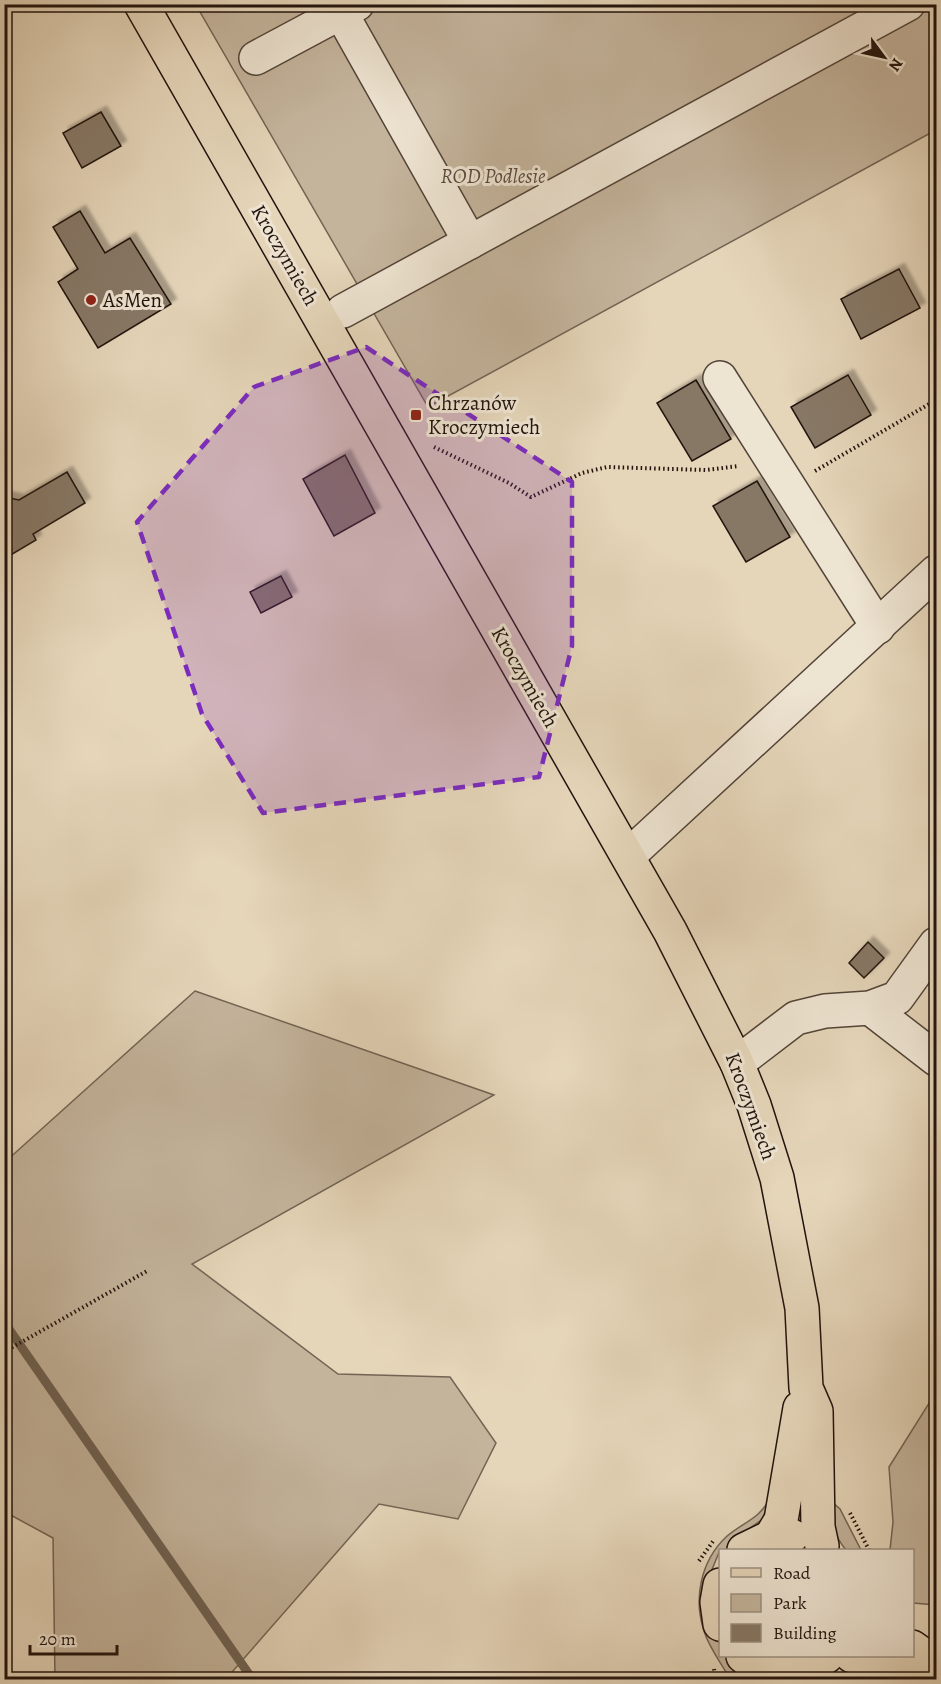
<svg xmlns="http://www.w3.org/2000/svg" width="941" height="1684" font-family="Alegreya,serif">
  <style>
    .green { fill: #c4b49c; stroke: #726454; stroke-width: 1.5 }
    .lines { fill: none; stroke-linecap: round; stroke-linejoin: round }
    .stream { stroke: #6e6051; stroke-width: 9 }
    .building { fill: #877866; stroke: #21130d; stroke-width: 1.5; filter: url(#shadow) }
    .minor-casing { stroke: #524438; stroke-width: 36 }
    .major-casing { stroke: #21130d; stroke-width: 36 }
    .path { stroke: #21130d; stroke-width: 4; stroke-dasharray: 1.5 3; stroke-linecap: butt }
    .minor { stroke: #eee4d2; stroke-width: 33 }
    .major { stroke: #e5d5b9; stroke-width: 33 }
    .marked { fill: #7b2cbf; fill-opacity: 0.2; stroke: #7b2cbf; stroke-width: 4.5; stroke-dasharray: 12 8; stroke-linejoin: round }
    .poi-dot { fill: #8f2418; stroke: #eee4d2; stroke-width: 2 }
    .labels { text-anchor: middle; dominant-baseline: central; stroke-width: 6; stroke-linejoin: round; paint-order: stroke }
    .park-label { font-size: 21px; font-style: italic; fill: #5a4b3f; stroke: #eee4d2 }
    .street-label { font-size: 21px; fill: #21130d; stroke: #eee4d2 }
    .poi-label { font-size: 21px; fill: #21130d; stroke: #eee4d2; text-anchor: start }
  </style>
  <defs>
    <filter id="shadow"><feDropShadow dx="5.5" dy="-5.5" stdDeviation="1.5" flood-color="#0004"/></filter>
  </defs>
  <rect width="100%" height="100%" fill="#e5d5b9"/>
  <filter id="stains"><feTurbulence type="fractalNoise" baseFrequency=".00333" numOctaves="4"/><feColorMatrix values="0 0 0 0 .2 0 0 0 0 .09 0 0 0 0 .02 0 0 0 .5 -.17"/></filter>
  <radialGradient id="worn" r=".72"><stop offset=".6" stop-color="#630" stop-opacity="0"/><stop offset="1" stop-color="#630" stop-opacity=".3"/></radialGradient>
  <g class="green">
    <path d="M196,5h740v125l-508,277z"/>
    <path d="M195,991l299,104 -302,169 146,110 112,3 46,66 -38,76 -79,-15 -153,175h-171l-2,-141 -48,-26v-350z"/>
    <path d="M936,1392v213l-23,-2 -1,-53h-22l3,-28 -4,-55z"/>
    <path d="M770,1498l-3,18 -28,20 -14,14h-5l-11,27 3,54 8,14v11h7l10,23h-7c-8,-15 -21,-31 -26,-48 -11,-33 -3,-70 22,-94 17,-15 33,-17 44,-39z"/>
    <path d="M830,1500l10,9 21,41h-15c-13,-16 -16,-29 -16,-50z"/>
  </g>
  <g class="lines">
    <path class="stream" d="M4,1322l249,358"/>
  </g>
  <g class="building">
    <path d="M101,112l20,34 -39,22 -19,-35z"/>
    <path d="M80,211l25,42 25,-15 41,66 -73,44 -40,-66 20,-13 -25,-42z"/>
    <path d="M899,269l21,39 -59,31 -20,-40z"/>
    <path d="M848,375l23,40 -56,33 -24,-41z"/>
    <path d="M696,380l35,59 -39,22 -35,-58z"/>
    <path d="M345,455l30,58 -41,23 -31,-57z"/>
    <path d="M67,472l18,31 -52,31 3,6 -32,19v-62l15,3z"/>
    <path d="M757,481l33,56 -44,25 -33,-56z"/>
    <path d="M281,576l11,21 -31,16 -11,-21z"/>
    <path d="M868,942l16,16 -20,20 -15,-15z"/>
  </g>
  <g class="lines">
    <g class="minor-casing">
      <g id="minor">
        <path d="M341,13l129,229"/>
        <path d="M256,58l101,-54"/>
        <path d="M343,311l565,-307"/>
        <path d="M720,378l158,249"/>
        <path d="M628,856l308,-284"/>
        <path d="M870,1008l66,51"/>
        <path d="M737,1063l59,-45 29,-7 45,-3 27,-10 39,-54"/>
      </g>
    </g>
    <g class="major-casing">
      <g id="major">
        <path d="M141,4l529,927 67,132 17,42 23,73 25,130 4,80 10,23 2,116 4,19"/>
        <path d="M771,1537l10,-17 19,-112"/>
        <path d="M744,1550l27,-13 21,-1"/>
        <path d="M720,1585l-3,17 3,22"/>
        <path d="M912,1647l24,17"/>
        <path d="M743,1656c23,21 61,17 84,0"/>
        <path d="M852,1656l61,18 23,3"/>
      </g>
    </g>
    <g class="path">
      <path d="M434,447l75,36 22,14 51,-24 25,-6 99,3 33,-4"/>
      <path d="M815,471l121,-71"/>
      <path d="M4,1352l143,-81"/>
      <path d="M850,1513l19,37"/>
      <path d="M699,1561l15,-21"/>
      <path d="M714,1669l2,11"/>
    </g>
    <use href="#minor" class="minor"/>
    <use href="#major" class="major"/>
  </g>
  <path class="marked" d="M366,347l206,135v164l-33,131 -276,36 -61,-99 -65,-192 117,-135z"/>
  <g class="poi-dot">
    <circle cx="91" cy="300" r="6"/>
    <rect x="410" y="409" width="12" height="12" rx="3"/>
  </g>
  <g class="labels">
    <g class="park-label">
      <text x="493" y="176">ROD Podlesie</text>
    </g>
    <g class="street-label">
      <text transform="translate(285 255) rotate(60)">Kroczymiech</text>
      <text transform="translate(525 677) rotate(60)">Kroczymiech</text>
      <text transform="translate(751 1106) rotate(70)">Kroczymiech</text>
    </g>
    <g class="poi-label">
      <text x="103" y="300">AsMen</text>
      <text x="428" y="403">Chrzanów<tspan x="428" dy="24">Kroczymiech</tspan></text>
    </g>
  </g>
  <rect width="941" height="1684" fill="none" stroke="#e5d5b9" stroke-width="24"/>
  <rect x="6" y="6" width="929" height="1672" fill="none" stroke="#21130d" stroke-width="3"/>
  <rect x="12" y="12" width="917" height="1660" fill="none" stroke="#21130d" stroke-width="1.5"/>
  <rect x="719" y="1549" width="195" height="108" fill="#eee4d2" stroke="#9c9083" stroke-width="1.5"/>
  <rect x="731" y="1568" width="30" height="9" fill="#e5d5b9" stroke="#9c9083" stroke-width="1.5"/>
  <text x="773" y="1579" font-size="18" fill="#21130d">Road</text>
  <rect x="731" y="1594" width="30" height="18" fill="#c4b49c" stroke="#9c9083" stroke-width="1.5"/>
  <text x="773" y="1609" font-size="18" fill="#21130d">Park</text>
  <rect x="731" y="1624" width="30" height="18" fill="#877866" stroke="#9c9083" stroke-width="1.5"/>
  <text x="773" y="1639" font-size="18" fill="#21130d">Building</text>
  <g transform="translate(884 57) rotate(123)" stroke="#eee4d2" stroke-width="4.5" paint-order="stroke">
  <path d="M0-4.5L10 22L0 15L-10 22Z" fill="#21130d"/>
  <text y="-9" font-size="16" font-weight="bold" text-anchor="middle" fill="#21130d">N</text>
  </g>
  <path d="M30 1645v9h87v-9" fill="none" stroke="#21130d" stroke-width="3"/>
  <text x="39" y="1645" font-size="18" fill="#21130d" stroke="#eee4d2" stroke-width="4.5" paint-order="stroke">20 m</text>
  <rect width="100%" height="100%" filter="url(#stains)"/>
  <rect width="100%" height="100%" fill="url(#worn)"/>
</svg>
